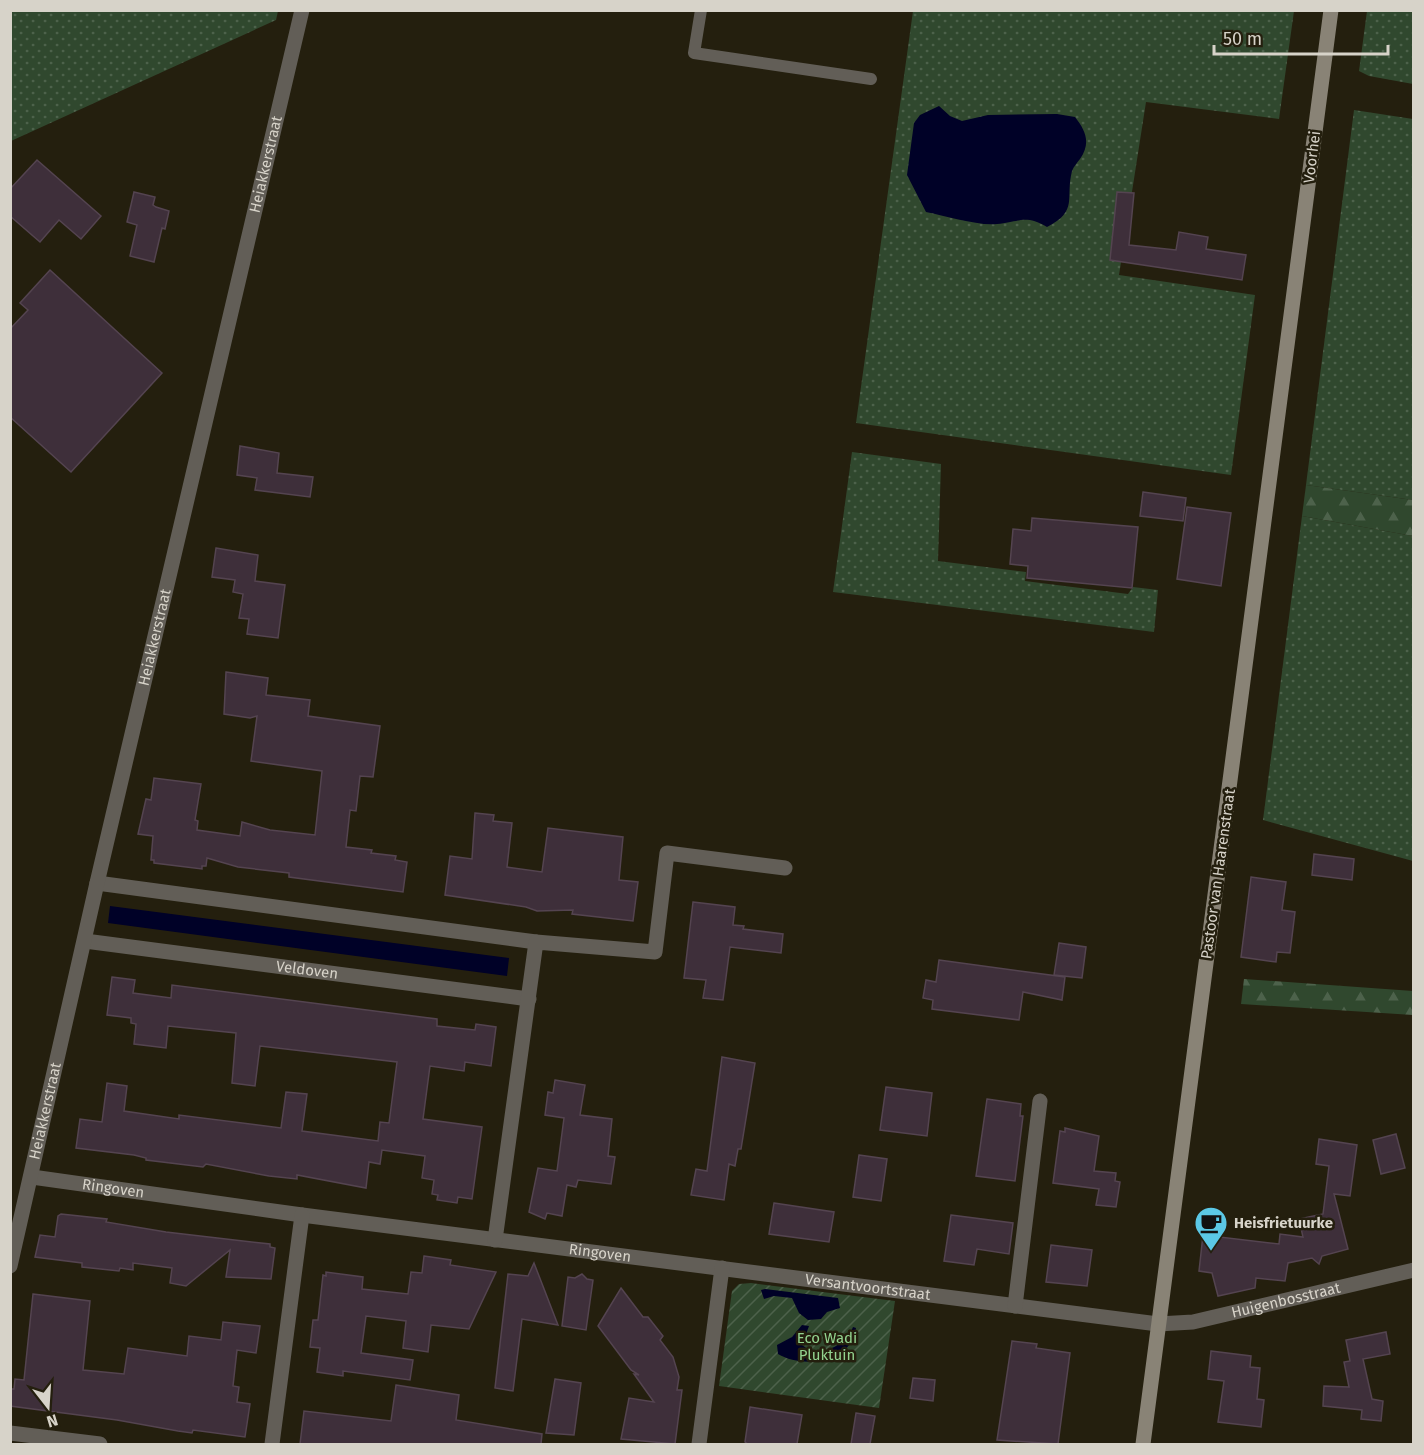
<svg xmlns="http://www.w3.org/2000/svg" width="1424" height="1455" font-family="'Fira Sans',sans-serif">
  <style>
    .grass { fill: url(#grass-dots) }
    .forest { fill: url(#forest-firs) }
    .garden { fill: url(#garden-furrows) }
    .water { fill: #000127 }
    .building { fill: #3e2f3a; stroke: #544450; stroke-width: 1.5 }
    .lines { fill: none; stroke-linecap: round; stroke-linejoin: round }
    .lane { stroke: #625e57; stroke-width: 12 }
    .street { stroke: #625e57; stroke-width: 15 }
    .secondary { stroke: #898376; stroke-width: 15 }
    .labels { text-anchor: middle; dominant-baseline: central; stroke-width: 5; stroke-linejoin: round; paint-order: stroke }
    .street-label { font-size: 15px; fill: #d7d3c9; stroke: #241f0e }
    .poi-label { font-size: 15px; font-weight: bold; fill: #d7d3c9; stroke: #241f0e; text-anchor: start }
    .park-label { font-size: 15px; fill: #93d38f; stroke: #241f0e }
  </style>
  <defs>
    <pattern id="grass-dots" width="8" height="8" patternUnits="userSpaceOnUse" patternTransform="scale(1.5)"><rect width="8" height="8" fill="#30482e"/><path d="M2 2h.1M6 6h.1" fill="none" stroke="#4d624b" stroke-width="1.8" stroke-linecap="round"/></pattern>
    <pattern id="forest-firs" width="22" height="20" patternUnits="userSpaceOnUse" patternTransform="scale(1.5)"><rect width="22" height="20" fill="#30482e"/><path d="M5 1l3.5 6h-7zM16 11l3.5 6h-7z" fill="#4d624b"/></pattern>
    <pattern id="garden-furrows" width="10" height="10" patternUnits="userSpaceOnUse" patternTransform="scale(1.5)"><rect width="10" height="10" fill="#30482e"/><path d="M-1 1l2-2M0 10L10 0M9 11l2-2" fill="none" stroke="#4d624b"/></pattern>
  </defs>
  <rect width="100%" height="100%" fill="#241f0e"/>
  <g class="grass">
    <path d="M10,11l1,-1 267,1 -2,9 -265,121z"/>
    <path d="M913,11h381l-15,108 -133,-17 -27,173 136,20 -24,180 -375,-52z"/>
    <path d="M1367,11h46v73l-44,-8 -10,-5z"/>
    <path d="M1354,110l59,9v381l-107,-15z"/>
    <path d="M852,452l89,12 -3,97 88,11 -1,9 103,13 5,-7 25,3 -4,42 -321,-40z"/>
    <path d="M1302,516l111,20v325l-150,-41z"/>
  </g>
  <g class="forest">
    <path d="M1306,485l107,15v36l-111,-20z"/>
    <path d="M1244,979l169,12v24l-172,-11z"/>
  </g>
  <path class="garden" d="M751,1283l144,18 -16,107 -160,-22 13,-95 7,-7z"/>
  <g class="water">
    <path d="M939,106l11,10 12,5 26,-6 69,-1 18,3c11,14 16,26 5,42 -3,4 -6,7 -8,12 -7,27 7,40 -25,56 -22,-13 -27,-5 -50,-3 -19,2 -51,-8 -71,-12l-19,-37 7,-52 6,-8z"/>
    <path d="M110,906l399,52 -2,18 -399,-53z"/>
    <path d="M765,1289l73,9 2,10 -13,4 -6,7 -13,1 -9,-7 -7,-15 -18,-2 -10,3 -3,-9z"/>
    <path d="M802,1325l7,1 -7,19c17,15 44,0 51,-18l3,1c-4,35 -53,41 -78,26l-1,-9 15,-8z"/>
  </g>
  <g class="building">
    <path d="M37,160l64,56 -20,23 -22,-19 -19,22 -30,-26v-27z"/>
    <path d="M134,192l21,5 -2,8 3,2 13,4 -4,18 -3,-1 -8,34 -24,-6 7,-31 -10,-3z"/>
    <path d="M1117,192l17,1 -5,52 47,5 3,-18 29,5 -2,12 40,6 -4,25 -132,-20z"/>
    <path d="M50,270l112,103 -91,99 -61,-55v-88l18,-19 -8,-7z"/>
    <path d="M240,446l39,7 -2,20 36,4 -3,20 -55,-7 2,-12 -20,-3z"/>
    <path d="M1143,492l43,6 -3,23 -43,-5z"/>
    <path d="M1187,507l44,6 -10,73 -44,-7z"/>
    <path d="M1032,518l106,9 -6,61 -105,-10 1,-12 -18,-2 3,-35 18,2z"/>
    <path d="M216,548l42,7 -3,26 30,4 -7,53 -31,-4 2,-15 -10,-1 4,-24 -10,-2 2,-12 -23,-3z"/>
    <path d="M226,672l42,6 -2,17 44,5 -2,16 72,10 -7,51 -13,-1 -4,35 -6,-1 -4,37 26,3 -1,3 25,3 -1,4 12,2 -4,30 -114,-15v-4l-51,-6 -31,-9 -1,8h-4v3l-48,-6v-3h-3l2,-24 -15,-2 8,-35 5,1 3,-22 47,6 -6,36 3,1 -1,9 43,6 2,-14 28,8 45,5 7,-64 -71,-10 6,-45 -7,2 -26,-4z"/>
    <path d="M475,813l19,2 -1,6 19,2 -5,44 35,5 6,-44 75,9 -4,43 19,2 -5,39 -61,-7 1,-4 -36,1 -11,-4 -81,-12 5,-39 22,3z"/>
    <path d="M1314,854l40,5 -2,21 -40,-5z"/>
    <path d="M1251,877l35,5 -4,28 13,2 -5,41 -13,-1 -1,10 -35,-5z"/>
    <path d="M693,902l42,5 -2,18 11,1 -1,3 40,5 -2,19 -51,-6 -7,53 -20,-2 3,-18 -22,-2z"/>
    <path d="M1059,943l27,4 -4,31 -28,-3z"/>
    <path d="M939,960l126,17 -3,23 -39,-8 -4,28 -87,-11 1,-9 -10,-2 3,-18 10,2z"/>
    <path d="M112,977l23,3 -2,13 38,5 1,-13 265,34v7l38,4 1,-6 20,3 -5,39 -26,-4 -1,9 -34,-5 -7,53 59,8 -10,72 -14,-2 -1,6 -20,-3 1,-5 -6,-1 2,-14 -12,-2 3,-22 -43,-6 -2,14 -11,-2 -3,26 -69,-13v4l-28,-3 -63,-12 -3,3 -57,-7v-2l-12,-3 -58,-7 4,-29 22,3 5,-39 20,3 -3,25 55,8v-4l102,13 5,-36 21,2 -5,37 76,10 2,-19 9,1 8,-61 -137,-16 -5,40 -23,-3 4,-50 -68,-7 -2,22 -32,-4 2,-20 -5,-1v-5l-24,-3z"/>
    <path d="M722,1057l33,6 -14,86h-3l-3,17 -6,-2 -5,36 -33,-5 5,-26 11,2z"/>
    <path d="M555,1080l30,5 -5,30 32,4 -4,37 7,1 -4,27 -33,-4 -2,7 -9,-2 -5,31 -15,-3 -2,6 -16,-7 9,-44 19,3 7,-53 -19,-3 3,-23 5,1z"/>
    <path d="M886,1087l46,6 -5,43 -47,-6z"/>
    <path d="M987,1099l34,5 -1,12h3l-8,65 -39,-5z"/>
    <path d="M1065,1128l34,8 -5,35 22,2 -1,8 5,1 -4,25 -20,-2 3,-16 -46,-6 7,-52 5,1z"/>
    <path d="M1396,1134l9,34 -24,6 -8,-34z"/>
    <path d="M1319,1139l38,6 -7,51 -16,-2 14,55 -26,7 -3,8 -7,-6 -24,5 -3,18 -29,-3 -1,10 -37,8 -6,-23 -13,-2 4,-36 76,9 1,-10 23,3 -4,-18 24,-5 6,-48 -13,-2z"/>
    <path d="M859,1155l28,4 -6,42 -28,-4z"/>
    <path d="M774,1203l60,9 -5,30 -60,-8z"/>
    <path d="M61,1214l46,5 -1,3 60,10 104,12v3l5,1 -4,31 -45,-2 4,-27 -44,36 -16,-3 2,-15 -39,-5v7l-13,-2 -1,3 -37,-4v-4l-47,-6 5,-22 15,2 3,-21z"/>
    <path d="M951,1215l62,8 -4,31 -32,-5 -3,16 -30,-4z"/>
    <path d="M1051,1245l41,5 -5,36 -41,-4z"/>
    <path d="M424,1256l27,4 -1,5 46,7 -27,57 -38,-4 -3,27 -25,-4 3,-27 -40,-5 -5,37 52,7 -3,20 -67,-9v5l-26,-4 3,-24 -10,-1 3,-27h5l5,-45 3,1v-4l37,5 -1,12 46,5 3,-22 11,1z"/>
    <path d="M534,1263l24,62 -36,-6 -9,72 -18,-3 13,-114 20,2z"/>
    <path d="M582,1274l5,5 6,1 -7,50 -24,-4 6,-49 7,1z"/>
    <path d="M621,1288l22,29h5l15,19 -3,4 13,17 6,20 -2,13h5l-7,54 -54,-5 8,-41 25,4 -20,-28 5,1 -8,-5 -33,-44z"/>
    <path d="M33,1294l57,7 -7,69 41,4 4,-26 59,8 2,-20 32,4 2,-18 37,4 -4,27 -19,-3 -4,36 6,1 -2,15 13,2 -5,33 -52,-7 -1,3 -14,-2 -61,-11 -107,-14v-17h4l1,-10 9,1z"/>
    <path d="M1386,1332l4,22 -27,5 9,40 11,2 -2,20 -20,-2 1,-9 -39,-4 1,-20 25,1 -5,-25 6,-1 -4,-21z"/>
    <path d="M1012,1341l25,3 -1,4 34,5 -12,91 -61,-4z"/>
    <path d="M1211,1351l40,5 -1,11 10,1 -3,31 7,1 -3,27 -43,-5 6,-41 -16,-2z"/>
    <path d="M913,1378l22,2 -2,21 -23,-3z"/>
    <path d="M555,1379l26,4 -7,52 -28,-2z"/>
    <path d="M396,1385l63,10 -3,25 86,14 -1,10h-241l4,-33 87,10z"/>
    <path d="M750,1407l52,8 -5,29h-49l-3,-2z"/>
    <path d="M856,1413l19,3 -5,28h-19z"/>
  </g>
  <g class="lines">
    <path class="lane" d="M701,10l-7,43 177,26"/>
    <g class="street">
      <path d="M97,883l439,59"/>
      <path id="s1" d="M85,941l444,58"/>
      <path id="s2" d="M32,1177l270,38 856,109 35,-2 221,-52"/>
      <path d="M495,1240l41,-298 119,10 12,-99 118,15"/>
      <path id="s3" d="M10,1266l87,-383 205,-873"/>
      <path d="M1015,1306l25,-205"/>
      <path d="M10,1433l90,11"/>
      <path d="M272,1444l30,-229"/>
      <path d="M699,1444l23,-176"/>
    </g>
    <path class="secondary" d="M1143,1444l188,-1434"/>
  </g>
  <defs>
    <g id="cafe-pin" transform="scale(1.725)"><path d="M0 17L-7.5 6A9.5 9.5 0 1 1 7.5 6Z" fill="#5bc8e6" stroke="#241f0e"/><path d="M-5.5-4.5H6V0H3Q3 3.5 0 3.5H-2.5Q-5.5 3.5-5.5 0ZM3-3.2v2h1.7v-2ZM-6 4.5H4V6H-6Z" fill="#111"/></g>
  </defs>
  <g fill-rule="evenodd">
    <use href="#cafe-pin" x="1211" y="1223"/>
  </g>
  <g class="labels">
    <g class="street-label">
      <text transform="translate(1312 157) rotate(-83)">Voorhei</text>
      <text stroke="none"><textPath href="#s3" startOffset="1131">Heiakkerstraat</textPath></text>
      <text stroke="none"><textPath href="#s3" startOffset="645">Heiakkerstraat</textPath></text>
      <text transform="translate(1218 874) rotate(-82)">Pastoor van Haarenstraat</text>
      <text stroke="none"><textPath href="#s1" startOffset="224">Veldoven</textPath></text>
      <text stroke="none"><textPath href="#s3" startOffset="159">Heiakkerstraat</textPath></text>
      <text stroke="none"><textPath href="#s2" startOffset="82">Ringoven</textPath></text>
      <text stroke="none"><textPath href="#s2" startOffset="573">Ringoven</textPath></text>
      <text stroke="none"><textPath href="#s2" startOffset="843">Versantvoortstraat</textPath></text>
      <text stroke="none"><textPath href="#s2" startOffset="1266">Huigenbosstraat</textPath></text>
    </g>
    <g class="poi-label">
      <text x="1234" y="1223">Heisfrietuurke</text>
    </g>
    <g class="park-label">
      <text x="827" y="1338">Eco Wadi<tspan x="827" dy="17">Pluktuin</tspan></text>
    </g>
  </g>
  <rect width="1424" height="1455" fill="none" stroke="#d7d3c9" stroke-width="24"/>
  <g transform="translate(48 1407) rotate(163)" stroke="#241f0e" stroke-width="4.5" paint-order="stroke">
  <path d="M0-4.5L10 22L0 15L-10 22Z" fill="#d7d3c9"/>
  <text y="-9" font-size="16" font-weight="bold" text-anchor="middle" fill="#d7d3c9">N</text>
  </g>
  <path d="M1214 45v9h174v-9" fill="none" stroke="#d7d3c9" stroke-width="3"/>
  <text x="1223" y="45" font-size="18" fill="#d7d3c9" stroke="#241f0e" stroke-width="4.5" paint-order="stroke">50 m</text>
</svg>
